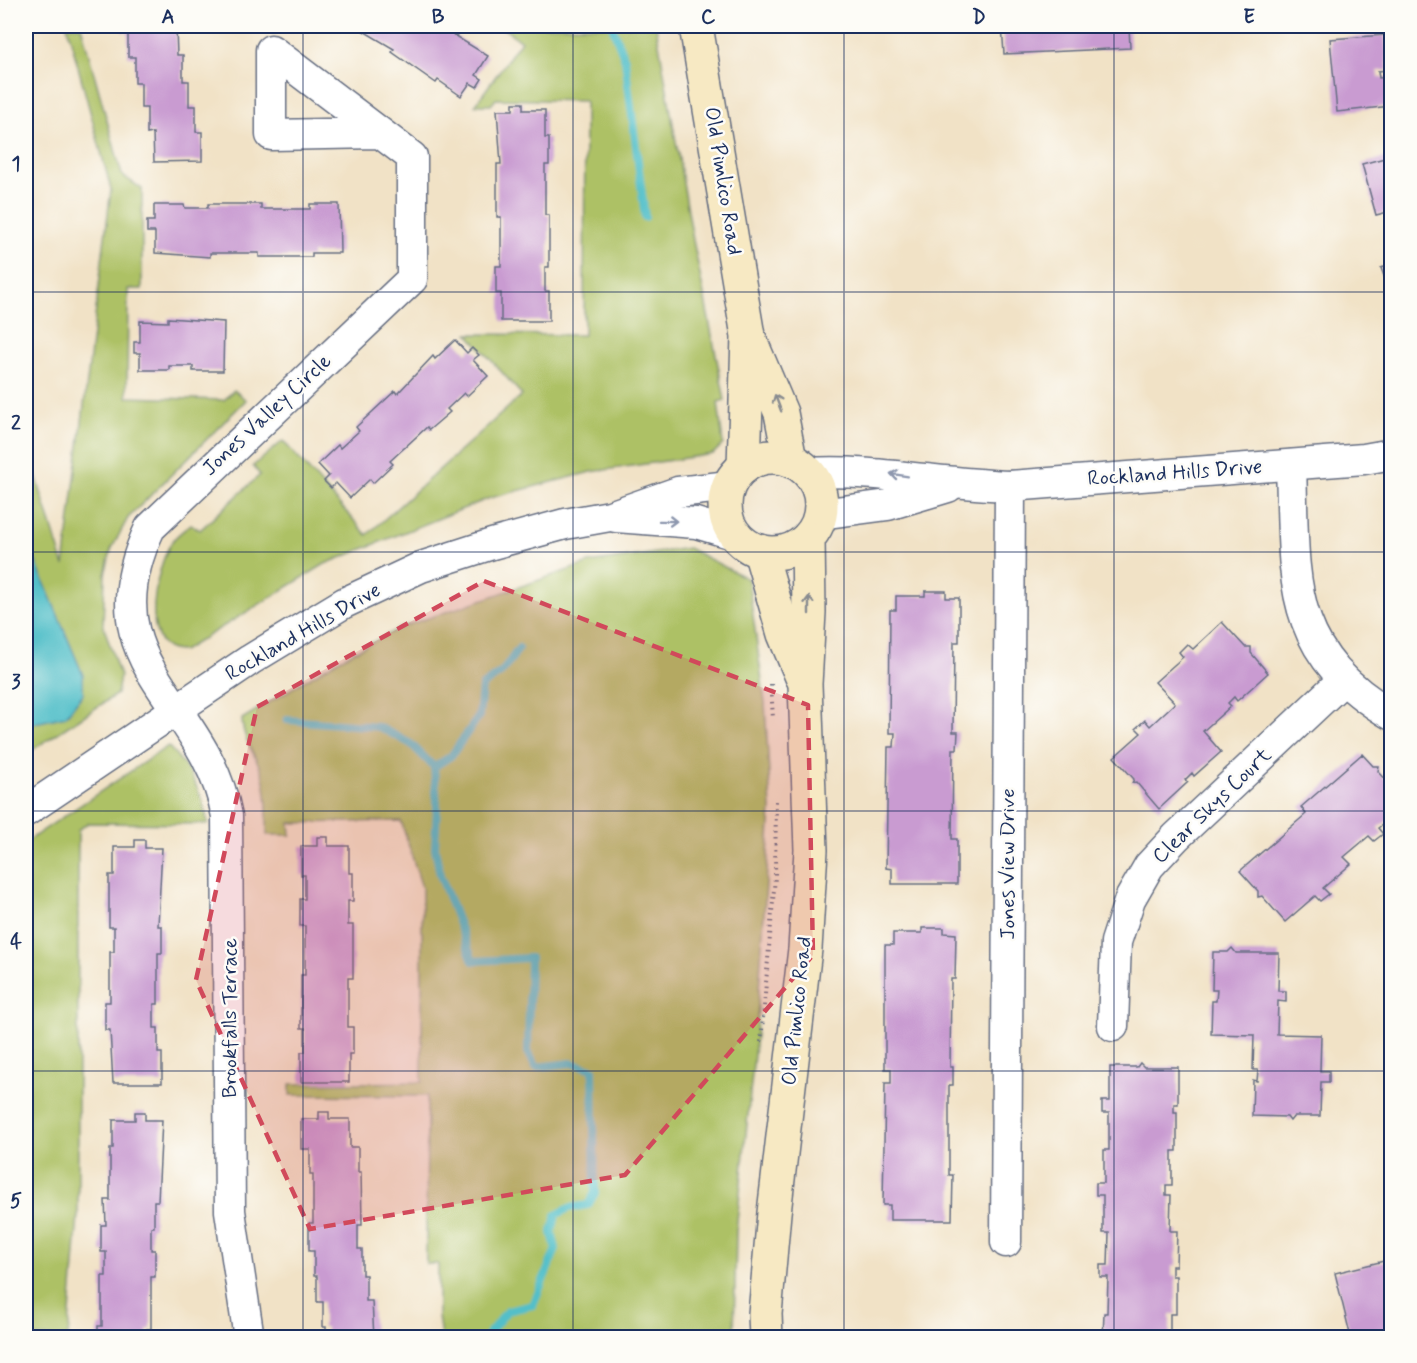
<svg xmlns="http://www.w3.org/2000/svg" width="1417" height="1363" font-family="Mynerve,sans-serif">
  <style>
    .green { fill: #adc165; stroke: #647862; stroke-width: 1.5 }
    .water { fill: #52bfc9; stroke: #367794; stroke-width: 1.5 }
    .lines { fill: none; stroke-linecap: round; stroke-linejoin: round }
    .stream { stroke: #52bfc9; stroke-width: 8 }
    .building { fill: #c99bd1 }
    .street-casing { stroke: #666e82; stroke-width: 33 }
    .secondary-casing { stroke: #666e82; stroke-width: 36 }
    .path { stroke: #666e82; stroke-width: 4; stroke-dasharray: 1.5 4.5; stroke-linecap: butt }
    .street { stroke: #fff; stroke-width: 30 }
    .secondary { stroke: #f7e9c3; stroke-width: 33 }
    .oneway { stroke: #898c90 }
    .oneway2 { stroke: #8d97ae }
    .marked { fill: #d1495b; fill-opacity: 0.2; stroke: #d1495b; stroke-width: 4.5; stroke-dasharray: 12 8; stroke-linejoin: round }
    .grid { fill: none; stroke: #1b2f5e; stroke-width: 1.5; stroke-opacity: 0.55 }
    .labels { text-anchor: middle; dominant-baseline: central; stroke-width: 5; stroke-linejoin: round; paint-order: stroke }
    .street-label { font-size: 21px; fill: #1b2f5e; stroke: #fdfcf7 }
    .neatline { fill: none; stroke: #1b2f5e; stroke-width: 2 }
    .grid-label { font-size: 20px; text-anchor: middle; font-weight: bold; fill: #1b2f5e }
  </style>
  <rect width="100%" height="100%" fill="#fdfcf7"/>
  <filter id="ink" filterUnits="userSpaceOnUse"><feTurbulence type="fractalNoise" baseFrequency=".0167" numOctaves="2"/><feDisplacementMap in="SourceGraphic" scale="12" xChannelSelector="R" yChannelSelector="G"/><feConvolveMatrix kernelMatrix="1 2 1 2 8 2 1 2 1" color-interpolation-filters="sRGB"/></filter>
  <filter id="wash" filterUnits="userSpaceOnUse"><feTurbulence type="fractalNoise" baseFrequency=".008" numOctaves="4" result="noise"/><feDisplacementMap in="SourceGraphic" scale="24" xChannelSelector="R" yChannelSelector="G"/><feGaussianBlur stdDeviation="1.35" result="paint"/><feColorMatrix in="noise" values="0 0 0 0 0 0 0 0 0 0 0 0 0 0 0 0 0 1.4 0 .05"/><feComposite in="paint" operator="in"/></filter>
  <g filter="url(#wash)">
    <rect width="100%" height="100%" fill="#f1e2c6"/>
    <g class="green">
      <path d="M67,26h14l41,149 20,14v100h-14l-1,108 97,3 10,-10 12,10 -118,118 -17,32 -6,24 -2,50 17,52 -3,18 -91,60v-310l38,122 47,-377z"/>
      <path d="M500,26h156l37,214 32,160 -7,2 5,42 -10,10 -122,18 -101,26 -165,66 -142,87c-5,0 -13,0 -18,-5 -22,-21 -7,-84 8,-106 5,-6 12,-11 18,-16l9,6 60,-55 -7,-9 30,-25 84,94 155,-140 -54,-61 116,1 1,-234 -89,-2 -5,6h-16l46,-64z"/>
      <path d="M688,548l60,31 17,124 6,106 -15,226 -20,197 -2,105h-293l-3,-21v-52h-12l1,-168 -137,-1v-11l132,-2v-194l-21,-67 -111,2 1,12h-24c0,-21 1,-42 -5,-62 -6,-18 -20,-35 -20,-54l98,-60 62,-32 187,-64z"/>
      <path d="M168,746c23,24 34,46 40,78l-120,-1 -10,7v386l-10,121h-42l2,-303h-2v-192z"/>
    </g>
    <path class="water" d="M26,539l57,136v19l-17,22 -40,9z"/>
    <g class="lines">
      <g class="stream">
        <path d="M612,26l13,34 20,157"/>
        <path d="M287,720l92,7 32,17 23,23 3,38 -2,43 5,27 33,86 57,-3 -2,94 8,15 35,-4 22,6 2,124 -7,12 -19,3 -13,7 -4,17 4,17 -23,56 -26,6 -22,27"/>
        <path d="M434,767l17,-11 28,-40 3,-30 20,-14 17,-24"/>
      </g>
    </g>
    <g id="blocks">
      <g class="building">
        <path d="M122,26h48v3l6,-1 1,27h6v26h6v25h7v26h6v29l-48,1 -1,-29 -6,1v-26h-6v-25h-6v-26h-7v-25h-6z"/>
        <path d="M355,26h84l49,30 -12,19 6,4 -5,8 -7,-4 -9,13 -23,-16 -2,3 -44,-31 2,-3z"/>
        <path d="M1002,26h127l1,22 -126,6z"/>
        <path d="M1385,35l3,35 -10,1 1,7 10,-1 2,29 -54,6 -7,-73z"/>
        <path d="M513,103h10v7h22v28h4v27h-4v50h4v52h-4v24h4v30h-48v-28h-5v-27h5v-49h-4v-53h4l-4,-54h16z"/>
        <path d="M1392,156v55l-16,4 -14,-51z"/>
        <path d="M208,204h53v5h49v-5h29l1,49h-28v4h-53v-4h-49v4l-55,-4v-21h-8v-11h7v-16h30l1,3h23z"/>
        <path d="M1392,264v31h-1l-10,-27z"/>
        <path d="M168,318l56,4 -1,49h-30v-5h-24v4h-29v-17h-6v-11h6v-21l28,1z"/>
        <path d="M455,340l12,13 5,-5 7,7 -6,5 15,16 -21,20 -3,-3 -17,16 3,3 -21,18 -2,-3 -37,34 3,3 -20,19 -3,-4 -20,19 -14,-15 -5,5 -7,-7 5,-5 -11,-12 20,-19 2,3 19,-17 -3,-4 39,-36 2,3 36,-38 2,3z"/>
        <path d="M925,591h21v7h13v44h-5l-1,90h5l-1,17h-4l-1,90h5v45h-65v-15l-6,-1 2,-121h6l1,-14h-6l1,-123h6v-14h29z"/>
        <path d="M1222,622l23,25h6v6l17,20 -31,28 -3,-4 -6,6 3,3 -28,25 18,21 -27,24 -2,-3 -7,7 3,2 -29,27 -23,-27 -4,1 2,-4 -20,-22 27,-24 -5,-5 9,-8 5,6 25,-23 -20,-21 28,-25 -4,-5 8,-8 6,5z"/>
        <path d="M1362,754l11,12h6l-1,5 14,15v31l-14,11 5,6 -9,7 -5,-5 -25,21 7,7 -28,24 6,6 -9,7 -5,-5 -30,26 -23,-26 -4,1v-6l-18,-20 66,-57 -5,-7z"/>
        <path d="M317,837h11v9h21v27h4v28h-5v24h5v53h-5v49h5v27h-4v28h-48v-30h4v-24h-4v-53h4v-49h-5v-27h5v-24h-4v-29h16z"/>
        <path d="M135,840h10v8h17l-4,78h4v27h-4v51h-4v24h4v25h4v30h-49l-3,-53h-5v-28h5v-50h4v-25h-5v-52h5v-28h21z"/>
        <path d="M922,928h22v5l12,1 -1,45h-4l-1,88h3v18h-4v90h4l-1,45h-62v-15h-7l2,-122h6v-14h-6v-124h8v-12h29z"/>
        <path d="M1232,948l4,5h43l-1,38h8v11l-8,-1 -1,33 44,1 -1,36h9v11h-8l-1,34h-26l-4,5 -3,-4 -35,-1 1,-36 4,1 1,-11h-5l1,-35 -43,-1 1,-33h4l1,-11h-5l1,-38h15z"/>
        <path d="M1140,1063l4,4h34v37h-4v8h3v39h-5v34h-6v10h5l-1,36h7l-1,35h-4v10h4v38h-6v24h-67l1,-25h3l1,-36h-8v-12h8l1,-32h-6v-38h-7v-12h8v-33h5v-37h-7v-12h8v-34h27z"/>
        <path d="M135,1112h10v8h17l-4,81h-4v26h-3v23h4v27h-4v52h-4v9h-49v-12h4v-50h4v-24h-5v-27h5l-1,-25h5v-52h3v-28h22z"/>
        <path d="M319,1112h10v7h21v28h8v25h3l1,53h-4v24h4v26h4v26h6l2,37h-48v-11h-3v-25h-6v-26h-3v-25h-5v-28h4v-49h-3v-25h-9v-30h18z"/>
        <path d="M1392,1259v79h-41l-16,-65z"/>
      </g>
    </g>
  </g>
  <g filter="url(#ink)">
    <use href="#blocks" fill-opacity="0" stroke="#666e82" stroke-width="1.5"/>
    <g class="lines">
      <g class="street-casing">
        <g id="street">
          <path d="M1291,465c4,110 -8,186 101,250"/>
          <path d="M808,473c68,-4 134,11 202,13l354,-27 28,-5"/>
          <path d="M820,514l68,-9 60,-18"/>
          <path d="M616,517l80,6 40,12"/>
          <path d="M26,811l224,-151 94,-57 77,-36 71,-23 73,-20 45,-8 68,-24 51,-6"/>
          <path d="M1113,1026l3,-84 14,-43 19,-33 27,-29 167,-157"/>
          <path d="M1006,1242l4,-756"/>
          <path d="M249,1338l-19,-127 -3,-395c-22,-119 -142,-150 -77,-288l262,-249v-122l-141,-107v85l108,-2"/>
        </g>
      </g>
      <g class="secondary-casing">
        <g id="secondary">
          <path d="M696,26l52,310 -4,131"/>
          <path d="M750,340l31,73 9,47"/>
          <circle cx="773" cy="505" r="48"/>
          <path d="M760,551l24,83 18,43"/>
          <path d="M766,1338l-1,-24 9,-101 31,-264 6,-99 -6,-166 4,-72 -1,-74"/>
        </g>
      </g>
      <g class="path">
        <path d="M771,684l2,35"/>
        <path d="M761,1042l14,-165 1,-76"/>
      </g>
      <use href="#street" class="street"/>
      <use href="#secondary" class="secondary"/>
    </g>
    <defs><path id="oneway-shaft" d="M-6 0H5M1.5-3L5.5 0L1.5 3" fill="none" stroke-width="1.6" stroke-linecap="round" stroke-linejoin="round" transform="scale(1.5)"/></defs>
    <g class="oneway">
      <use href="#oneway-shaft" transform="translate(778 403) rotate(-111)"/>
      <use href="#oneway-shaft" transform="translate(809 605) rotate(-90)"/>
    </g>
    <g class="oneway2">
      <use href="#oneway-shaft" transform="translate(899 475) rotate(-171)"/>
      <use href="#oneway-shaft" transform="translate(668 521) rotate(1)"/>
    </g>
  </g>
  <path class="marked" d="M484,581l324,124 5,250 -188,220 -315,54 -114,-249 61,-273z"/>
  <path class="grid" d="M303,26v1312M573,26v1312M844,26v1312M1114,26v1312M26,292h1366M26,552h1366M26,811h1366M26,1071h1366"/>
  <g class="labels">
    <g class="street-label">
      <text transform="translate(723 181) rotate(81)">Old Pimlico Road</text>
      <text transform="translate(267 415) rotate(-43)">Jones Valley Circle</text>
      <text transform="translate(1175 473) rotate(-4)">Rockland Hills Drive</text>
      <text transform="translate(303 632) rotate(-30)">Rockland Hills Drive</text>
      <text transform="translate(1212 806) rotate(-44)">Clear Skys Court</text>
      <text transform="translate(1008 864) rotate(-90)">Jones View Drive</text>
      <text transform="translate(797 1011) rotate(-84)">Old Pimlico Road</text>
      <text transform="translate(230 1018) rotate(-90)">Brookfalls Terrace</text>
    </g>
  </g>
  <rect width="1417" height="1363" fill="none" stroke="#fdfcf7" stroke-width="66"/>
  <rect x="33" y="33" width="1351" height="1297" class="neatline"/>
  <g class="grid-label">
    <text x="168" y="23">A</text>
    <text x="438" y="23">B</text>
    <text x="708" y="23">C</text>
    <text x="979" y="23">D</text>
    <text x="1249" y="23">E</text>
    <text x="16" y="170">1</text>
    <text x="16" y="429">2</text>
    <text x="16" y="688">3</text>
    <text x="16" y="948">4</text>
    <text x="16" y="1207">5</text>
  </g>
</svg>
